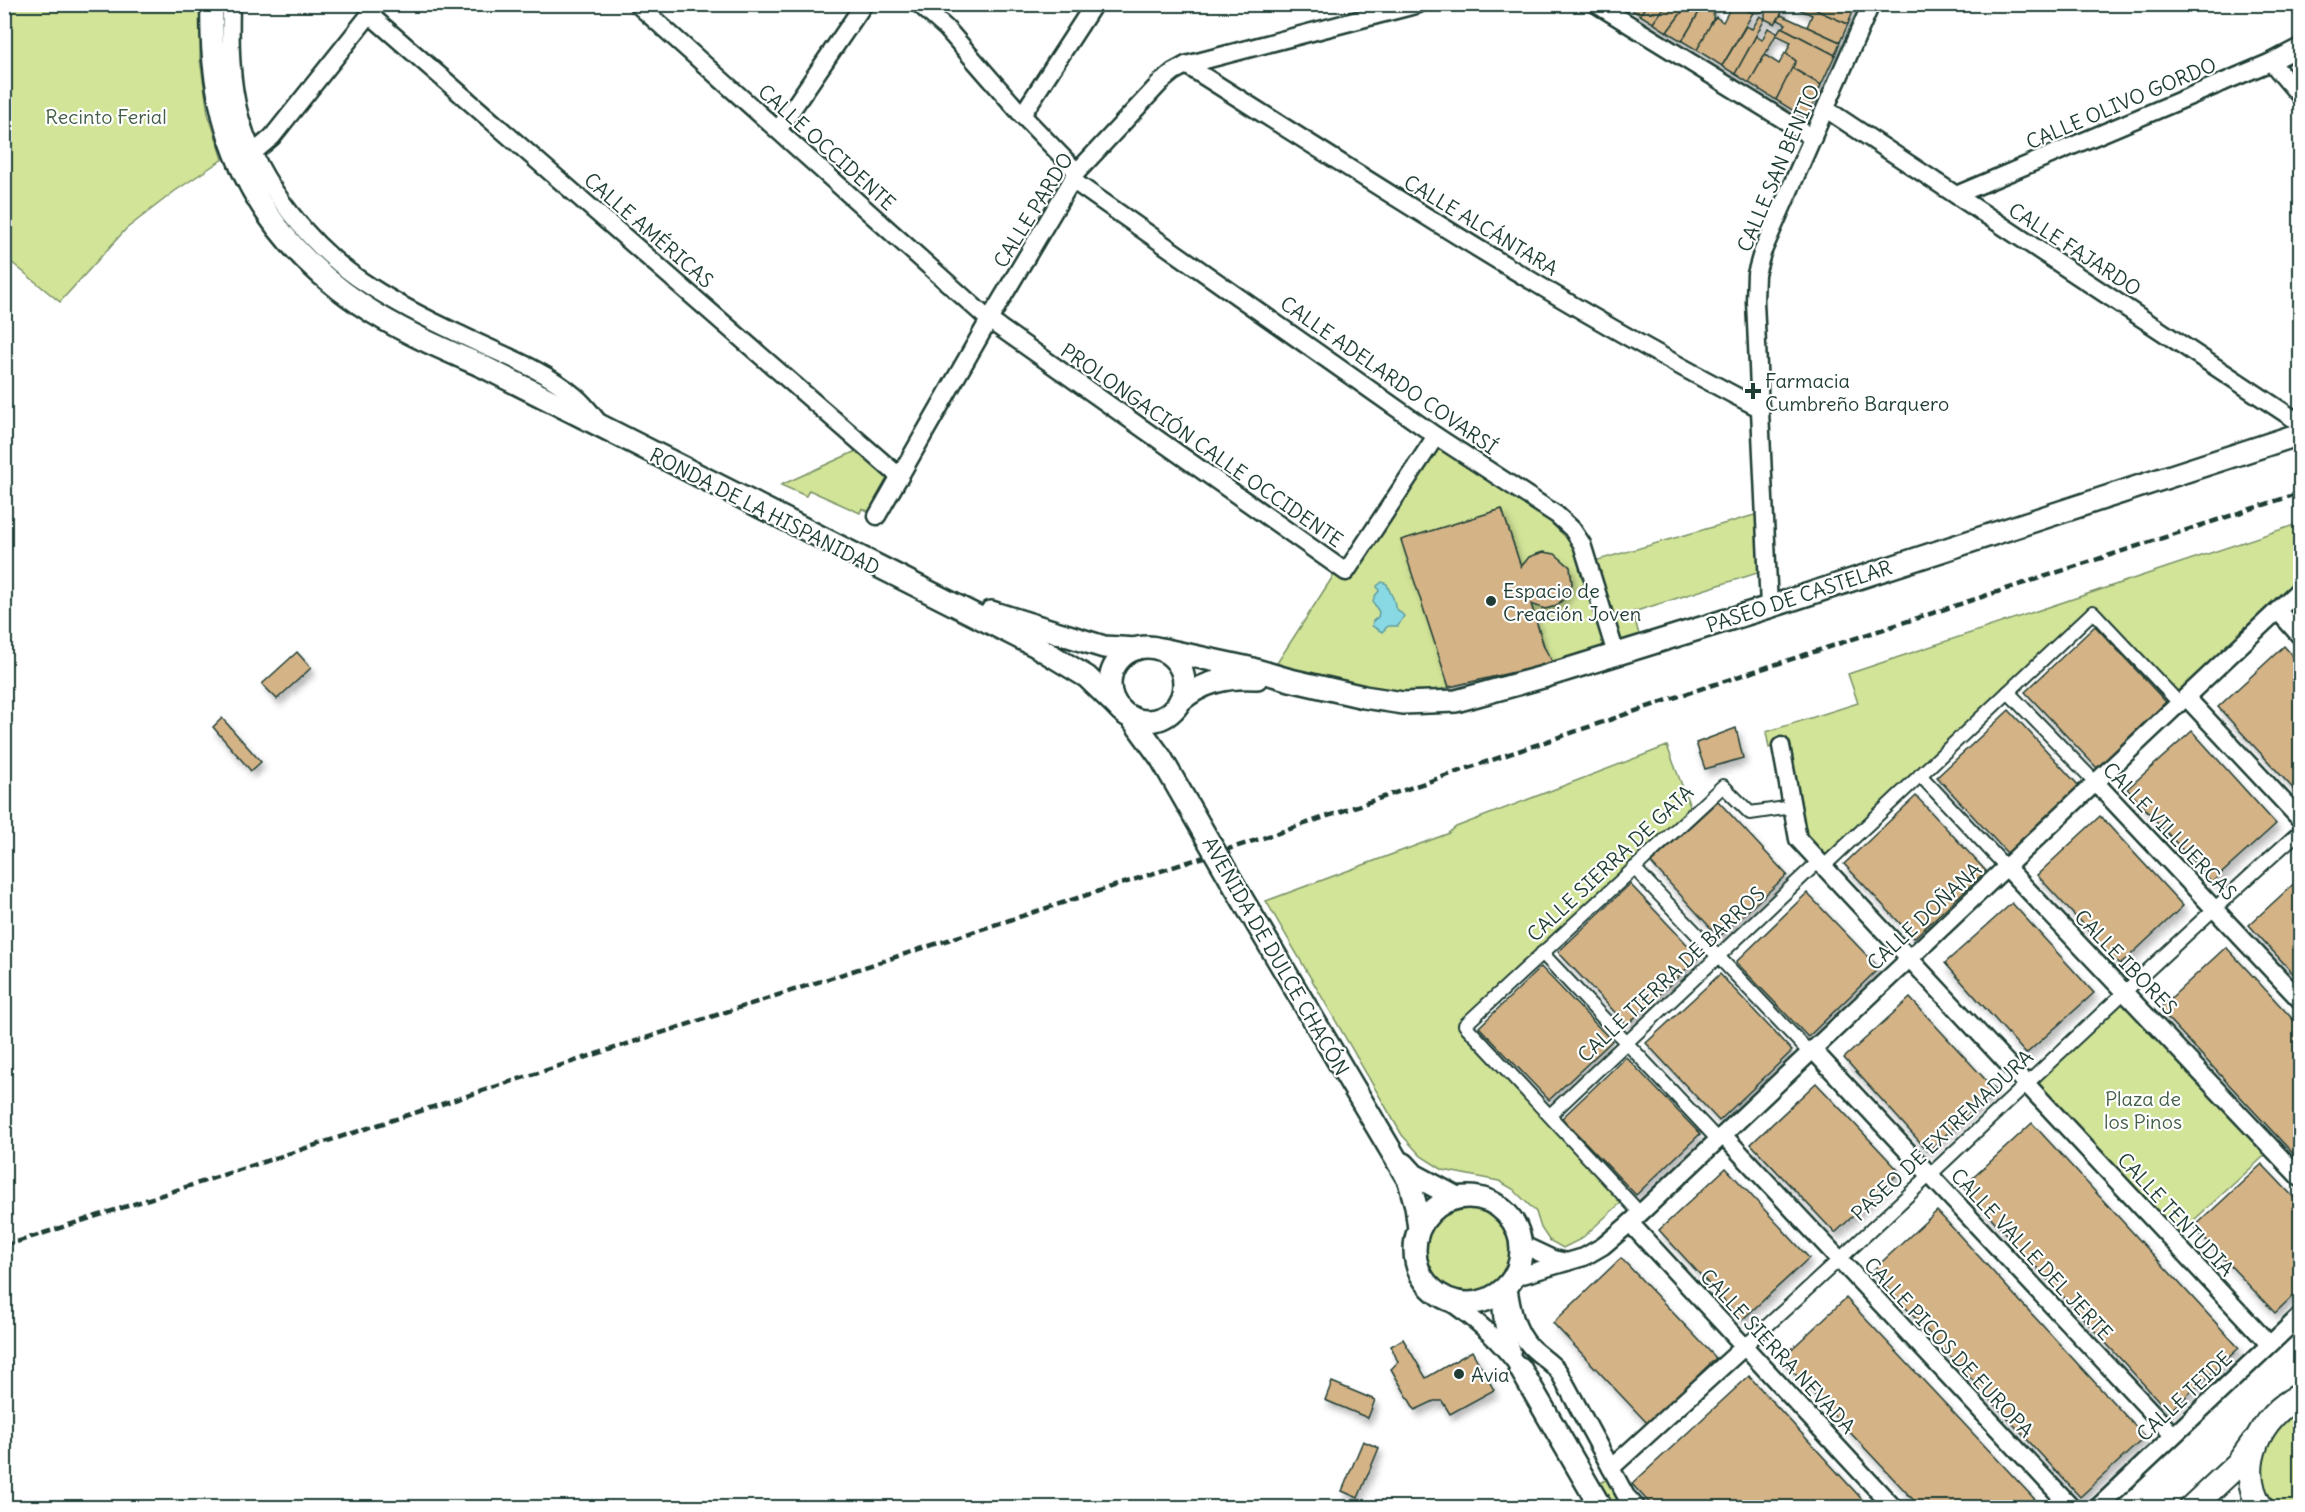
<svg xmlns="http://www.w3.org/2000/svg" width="2305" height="1512" font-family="Delius,sans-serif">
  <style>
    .green { fill: #d2e498; stroke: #789066; stroke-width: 1.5 }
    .water { fill: #89d9e4; stroke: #5f9b9e; stroke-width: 1.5 }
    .building { fill: #d4b387; stroke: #1f3d34; stroke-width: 1.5; filter: url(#shadow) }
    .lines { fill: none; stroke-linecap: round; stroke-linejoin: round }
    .pedestrian-casing { stroke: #1f3d34; stroke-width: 16 }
    .minor-casing { stroke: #1f3d34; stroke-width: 21 }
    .tertiary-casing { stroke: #1f3d34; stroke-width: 26 }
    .secondary-casing { stroke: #1f3d34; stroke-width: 28 }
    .pedestrian { stroke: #fff; stroke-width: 12 }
    .minor { stroke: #fff; stroke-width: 16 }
    .tertiary { stroke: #fff; stroke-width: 21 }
    .secondary { stroke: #fff; stroke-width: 24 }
    .rail { stroke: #1f3d34; stroke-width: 4.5; stroke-dasharray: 9 4.5; stroke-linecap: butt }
    .tertiary-bridge-casing { stroke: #1f3d34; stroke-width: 26; stroke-linecap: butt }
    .tertiary-bridge { stroke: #fff; stroke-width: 21 }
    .poi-dot { fill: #1f3d34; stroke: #fff; stroke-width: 2 }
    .labels { text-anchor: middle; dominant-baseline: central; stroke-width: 4.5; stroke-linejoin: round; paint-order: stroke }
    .street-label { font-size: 20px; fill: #1f3d34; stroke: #fff }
    .park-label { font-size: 20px; fill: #435e48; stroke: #fff }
    .poi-label { font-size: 20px; fill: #1f3d34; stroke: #fff; text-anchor: start }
  </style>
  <defs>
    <filter id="shadow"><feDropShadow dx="3.5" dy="6" stdDeviation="3" flood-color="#0004"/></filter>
  </defs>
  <rect width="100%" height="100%" fill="#fff"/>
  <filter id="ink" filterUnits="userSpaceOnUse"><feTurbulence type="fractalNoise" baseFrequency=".0167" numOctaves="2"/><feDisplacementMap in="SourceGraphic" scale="12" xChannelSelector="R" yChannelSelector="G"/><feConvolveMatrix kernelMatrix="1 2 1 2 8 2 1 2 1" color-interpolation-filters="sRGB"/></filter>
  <g filter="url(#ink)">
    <g class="green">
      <path d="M4,5h197l-1,54 8,54 15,46 -48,32 -49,38 -66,73 -55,-45z"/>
      <path d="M1436,436l121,79 31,48 177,-51 2,58 -134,42 9,34 -89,27 -22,-69 14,5 12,-3 8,-9 7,-13 -2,-17c-19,-16 -32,-22 -49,0l-19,-58 -100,31 47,147 -46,16 -133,-29 69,-107z"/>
      <path d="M865,447l35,30 -23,39 -15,-8 -2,5 -51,-23 -3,6 -25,-11z"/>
      <path d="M2300,523v66l-121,114 -86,-91 -270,255 -25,-28 -17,-93 -12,2 -3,-16 92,-29 -10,-29z"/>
      <path d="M1667,746l26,68 -228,211 159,175 -43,39 -18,9 -14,-8 -8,-12 -5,-16 -23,-23 -14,-8 -56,-11 -22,-14 -19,-21 -136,-234 181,-67 9,-7z"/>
      <path d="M2127,992l146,156 -101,92 -144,-155z"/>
      <circle cx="1468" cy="1250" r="47"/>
      <path d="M2300,1406v101h-27c-13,-18 -18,-51 -4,-72 7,-10 22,-20 31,-29z"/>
      <path d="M1615,1475l22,32h-36l-12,-18z"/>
    </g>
    <path class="water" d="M1382,582l5,2c2,9 8,13 8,23l9,9 -6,10h-10l-6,6 -10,-6 1,-5 5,-4 1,-5 -6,-10 1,-5 5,-6 -2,-5z"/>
    <g class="building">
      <path d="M1633,4h14l-7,11 -9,-6z"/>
      <path d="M1647,4h20l-14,19 -13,-8z"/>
      <path d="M1667,4h21l-21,28 -14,-9z"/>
      <path d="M1688,4h8l6,4 -20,33 -15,-9z"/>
      <path d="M1704,4l10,3 -1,13 -16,30 -15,-9z"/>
      <path d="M1753,4h12v8l-12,1z"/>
      <path d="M1765,4h22l-12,20 -10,-5z"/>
      <path d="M1788,4h15l45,20 -8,18 -33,-15 5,-12z"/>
      <path d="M1820,4h36l-8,20 -30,-13z"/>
      <path d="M1732,5l21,8 -31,53 -25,-16 16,-30 3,-3 7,5z"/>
      <path d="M1781,15l59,27 -5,13 -52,-27 3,-4 -8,-4z"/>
      <path d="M1760,16l5,3 -30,55 -13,-8 24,-40 6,3z"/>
      <path d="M1781,27l54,28 -14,30 -29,-17 4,-7 -10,-8 5,-11 -15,-7z"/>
      <path d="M1768,28l9,5 -28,50 -14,-9 21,-38 6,4z"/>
      <path d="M1785,53l11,8 -20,39 -27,-17 16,-28 14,9z"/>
      <path d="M1792,68l29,17 -14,34 -31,-19z"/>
      <path d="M1502,509l19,58 8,-10 14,-5 12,2 15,13 2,17 -7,13 -9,9 -11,3 -14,-5 13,43 9,16 -104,24 -48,-147z"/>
      <path d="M2095,626l71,76 -69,66 -72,-76z"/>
      <path d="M2284,646l16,18v132l-82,-89z"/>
      <path d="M297,652l14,16 -34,31 -15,-15z"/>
      <path d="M2009,710l70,76 -72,67 -70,-76z"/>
      <path d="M222,718l39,44 -10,9 -38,-44z"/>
      <path d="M1736,728l7,30 -38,11 -9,-26z"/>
      <path d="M2192,731l84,93 -64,58 -85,-93z"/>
      <path d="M1916,796l70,75 -72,67 -70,-74z"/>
      <path d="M1718,801l69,74 -68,62 -68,-74z"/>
      <path d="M2100,816l83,90 -63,59 -83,-90z"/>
      <path d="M2300,878v103l-51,-56z"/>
      <path d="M1630,884l69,73 -72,68 -69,-73z"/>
      <path d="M1807,893l72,75 -71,69 -72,-75z"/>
      <path d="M2012,903l82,90 -68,61 -81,-91z"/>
      <path d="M2226,947l74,80v134l-141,-152z"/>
      <path d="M1541,967l71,74 -63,59 -70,-73z"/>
      <path d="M1720,974l72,77 -73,70 -73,-78z"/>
      <path d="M1910,998l85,92 -67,61 -84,-93z"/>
      <path d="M1626,1057l74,77 -64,61 -74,-77z"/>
      <path d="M1816,1083l84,89 -65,61 -84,-89z"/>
      <path d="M2032,1123l207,225 -70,64 -206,-225z"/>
      <path d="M2262,1164l38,40v85l-25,24 -81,-86z"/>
      <path d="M1726,1168l83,90 -67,62 -83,-90z"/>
      <path d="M1937,1211l208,226 -65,60 -208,-226z"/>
      <path d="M1621,1258l95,100 -68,66 -95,-101z"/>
      <path d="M1846,1298l197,210h-122l-140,-149z"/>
      <path d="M1403,1339l23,39 46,-27 22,39 -44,24 -8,-13h-8l-19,9 -24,-41 7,-7 -7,-16z"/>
      <path d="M1749,1376l121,132h-216l-22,-24z"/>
      <path d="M1332,1382l43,18 -7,18 -43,-18z"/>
      <path d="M1363,1441l16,7 -21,50 -16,-7z"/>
    </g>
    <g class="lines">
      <g class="pedestrian-casing">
        <g id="pedestrian">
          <path d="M2008,692l88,91"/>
          <path d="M1920,775l87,93"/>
          <path d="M1823,867l270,-255 86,91"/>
          <path d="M1634,868l175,184"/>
          <path d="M1542,953l176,187"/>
          <path d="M1550,1115l268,-253"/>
          <path d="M1640,1213l-175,-188 258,-239 27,27 42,-6"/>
          <path d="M1745,1346c187,-169 367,-347 555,-515"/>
        </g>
      </g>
      <g class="minor-casing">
        <g id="minor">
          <path d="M231,4c-1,38 -1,77 9,113 18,66 73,134 131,170 28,18 58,33 88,47 38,19 83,34 116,62 9,7 17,18 24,27"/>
          <path d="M637,4l352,316 357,252 90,-136"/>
          <path d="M919,4l28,25 75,86 55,57"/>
          <path d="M1596,4l217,134"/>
          <path d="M369,14l531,463"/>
          <path d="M2271,62l29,34"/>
          <path d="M1186,65c189,119 376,242 575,344"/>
          <path d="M1826,109l474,314"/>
          <path d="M1022,115l72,-111"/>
          <path d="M778,130l86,-126"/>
          <path d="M253,153l19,-16 106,-133"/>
          <path d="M1072,180l364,256 121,79 15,14 10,15 34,110"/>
          <path d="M1956,195l315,-133 29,-15"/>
          <path d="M877,516l112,-196 88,-148 84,-90 12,-10 13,-7 233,-61"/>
          <path d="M1769,607l-14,-306 1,-27 6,-21 109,-249"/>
          <path d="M2278,611l22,25"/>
          <path d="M2186,697l114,122"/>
          <path d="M1781,746l17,93 471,505"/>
          <path d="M2096,783l204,217"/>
          <path d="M2007,868l293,310"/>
          <path d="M1812,1049l361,386"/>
          <path d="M1723,1135l349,373"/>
          <path d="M1630,1223l264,285"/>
          <path d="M1521,1244l32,15 14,3"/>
          <path d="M1512,1278l72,-21 19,-11 27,-23 670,-634"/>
          <path d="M1508,1285c3,21 7,46 23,62 9,9 20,15 28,25l67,124 11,12"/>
          <path d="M1502,1294c-2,20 2,39 10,57"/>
          <path d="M1446,1299c31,21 51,39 74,69"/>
          <path d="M1611,1468l134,-122"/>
          <path d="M2097,1508l203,-192"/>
        </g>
      </g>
      <g class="tertiary-casing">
        <g id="tertiary">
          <path d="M212,4c-4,127 42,228 148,300 38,26 81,44 122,62l554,280 51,31 35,34"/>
          <path d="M991,612l113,35 32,2"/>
          <circle cx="1147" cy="684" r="37"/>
          <path d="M1161,649l88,19 41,12 74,17 39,6 53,-2 87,-24 226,-70 531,-173"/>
          <path d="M1180,701c22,-19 47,-25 77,-23"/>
          <path d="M1131,717l30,41"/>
          <path d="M1235,887l174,294 7,25 3,23"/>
          <path d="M1404,1164l10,11 43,23"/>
          <circle cx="1468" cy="1250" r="53"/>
          <path d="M1520,1368l81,140"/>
        </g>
      </g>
      <g class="secondary-casing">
        <g id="secondary">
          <path d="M2191,1508l47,-44 16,-22"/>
          <path d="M2261,1508c-26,-42 -1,-93 39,-112"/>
        </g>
      </g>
      <use href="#pedestrian" class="pedestrian"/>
      <use href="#minor" class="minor"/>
      <use href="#tertiary" class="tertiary"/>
      <use href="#secondary" class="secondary"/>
      <path class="rail" d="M4,1246l1274,-413 416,-142 606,-198"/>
      <g class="tertiary-bridge-casing">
        <path id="tertiary-bridge" d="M1161,758l74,129"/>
      </g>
      <use href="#tertiary-bridge" class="tertiary-bridge"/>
    </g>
  </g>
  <g class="poi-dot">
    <path d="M1750 382h6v6h6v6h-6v6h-6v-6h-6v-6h6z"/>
    <circle cx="1491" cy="601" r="6"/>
    <circle cx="1459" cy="1374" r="6"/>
  </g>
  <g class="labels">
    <g class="street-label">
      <text transform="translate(2121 103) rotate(-23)">CALLE OLIVO GORDO</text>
      <text transform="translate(827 147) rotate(42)">CALLE OCCIDENTE</text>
      <text transform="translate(1778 168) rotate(-67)">CALLE SAN BENITO</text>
      <text transform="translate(1033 210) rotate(-58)">CALLE PARDO</text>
      <text transform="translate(1481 225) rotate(31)">CALLE ALCÁNTARA</text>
      <text transform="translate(649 230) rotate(41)">CALLE AMÉRICAS</text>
      <text transform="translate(2075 249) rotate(33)">CALLE FAJARDO</text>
      <text transform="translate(1389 375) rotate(35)">CALLE ADELARDO COVARSÍ</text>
      <text transform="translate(1202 445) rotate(35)">PROLONGACIÓN CALLE OCCIDENTE</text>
      <text transform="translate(765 511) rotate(27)">RONDA DE LA HISPANIDAD</text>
      <text transform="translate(1799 596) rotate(-18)">PASEO DE CASTELAR</text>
      <text transform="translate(2170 831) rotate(46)">CALLE VILLUERCAS</text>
      <text transform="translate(1610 863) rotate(-43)">CALLE SIERRA DE GATA</text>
      <text transform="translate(1924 916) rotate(-43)">CALLE DOÑANA</text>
      <text transform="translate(1276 956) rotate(60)">AVENIDA DE DULCE CHACÓN</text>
      <text transform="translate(2126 962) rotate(46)">CALLE IBORES</text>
      <text transform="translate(1671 974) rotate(-43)">CALLE TIERRA DE BARROS</text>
      <text transform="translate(1942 1135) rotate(-43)">PASEO DE EXTREMADURA</text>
      <text transform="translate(2176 1214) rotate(47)">CALLE TENTUDIA</text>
      <text transform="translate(2032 1254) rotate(47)">CALLE VALLE DEL JERTE</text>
      <text transform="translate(1949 1347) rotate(47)">CALLE PICOS DE EUROPA</text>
      <text transform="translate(1778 1351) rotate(47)">CALLE SIERRA NEVADA</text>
      <text transform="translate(2184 1396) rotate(-43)">CALLE TEIDE</text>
    </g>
    <g class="park-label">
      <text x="106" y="116">Recinto Ferial</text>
      <text x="2143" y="1098">Plaza de<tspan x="2143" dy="23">los Pinos</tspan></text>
    </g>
    <g class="poi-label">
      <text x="1765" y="380">Farmacia<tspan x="1765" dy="23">Cumbreño Barquero</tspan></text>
      <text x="1503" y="590">Espacio de<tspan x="1503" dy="23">Creación Joven</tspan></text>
      <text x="1471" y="1374">Avia</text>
    </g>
  </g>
  <rect width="2305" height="1512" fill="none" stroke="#fff" stroke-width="24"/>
  <rect x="12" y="12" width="2281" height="1488" fill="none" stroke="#1f3d34" stroke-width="2" filter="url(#ink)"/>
</svg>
